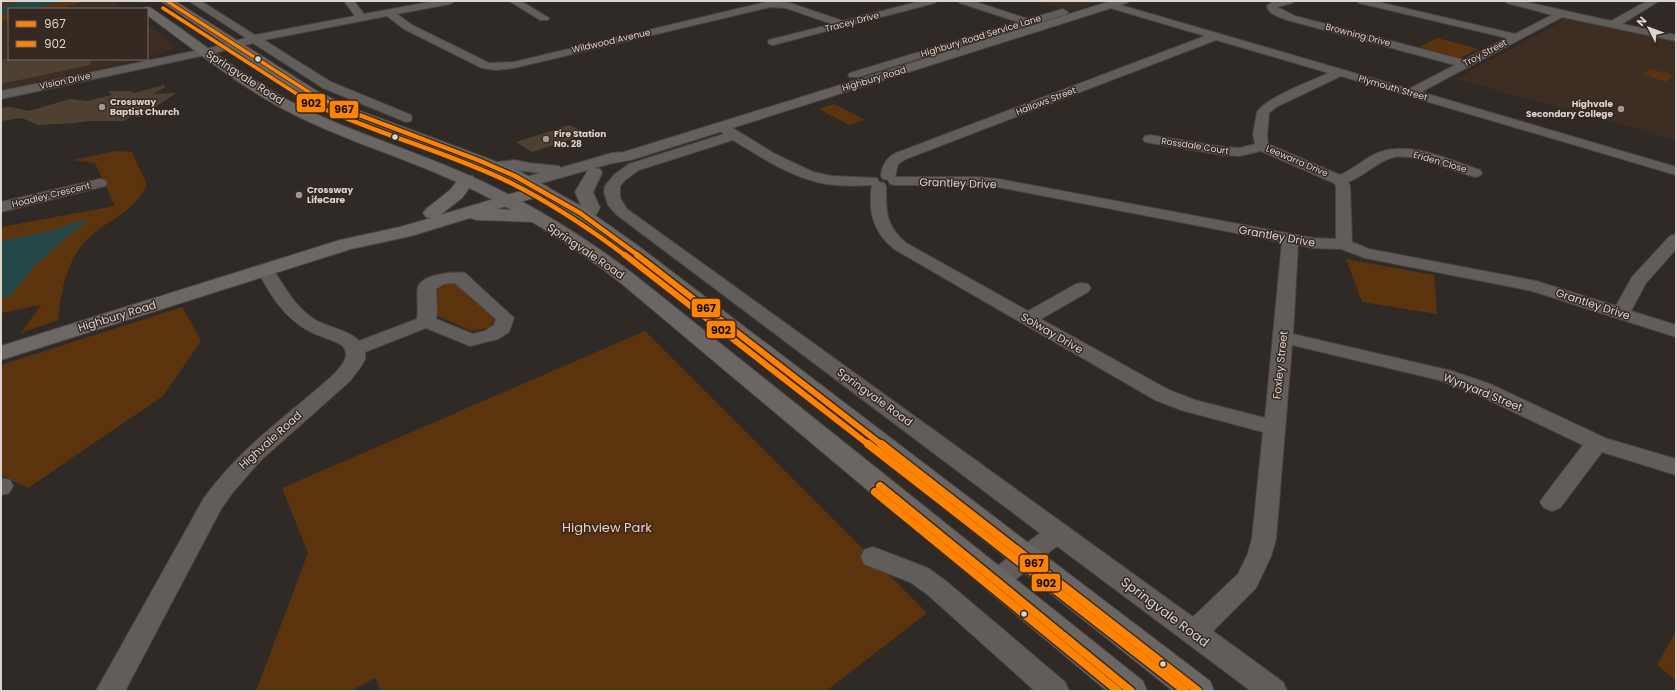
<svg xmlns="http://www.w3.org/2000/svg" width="1677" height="692" font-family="Poppins,sans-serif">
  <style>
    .built { fill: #3d2d22 }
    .green { fill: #5b340e }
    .water { fill: #234747 }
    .building { fill: #4f4132 }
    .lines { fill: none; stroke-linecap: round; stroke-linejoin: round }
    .minor-casing { stroke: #4b4542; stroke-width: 2 }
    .secondary-casing { stroke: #4b4542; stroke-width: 2 }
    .primary-casing { stroke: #4b4542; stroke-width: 2 }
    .trunk-casing { stroke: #4b4542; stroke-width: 2 }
    .minor { fill: #605d5b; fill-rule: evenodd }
    .secondary { fill: #64605e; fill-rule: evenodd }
    .primary { fill: #6b6866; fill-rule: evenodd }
    .trunk { fill: #6a6664; fill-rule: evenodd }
    .bus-1-far3-casing { stroke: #352921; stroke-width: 5 }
    .bus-1-far2-casing { stroke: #352921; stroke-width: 7 }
    .bus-1-far1-casing { stroke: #352921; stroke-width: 9 }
    .bus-1-casing { stroke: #352921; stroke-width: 11 }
    .bus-2-far3-casing { stroke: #352921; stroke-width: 5 }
    .bus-2-far2-casing { stroke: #352921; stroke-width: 7 }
    .bus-2-far1-casing { stroke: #352921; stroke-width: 9 }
    .bus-2-casing { stroke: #352921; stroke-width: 11 }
    .bus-1-far3 { stroke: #ff8200; stroke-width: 3.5 }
    .bus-1-far2 { stroke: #ff8200; stroke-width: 4.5 }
    .bus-1-far1 { stroke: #ff8200; stroke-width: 6 }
    .bus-1 { stroke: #ff8200; stroke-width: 8 }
    .bus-2-far3 { stroke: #ff8200; stroke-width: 3.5 }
    .bus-2-far2 { stroke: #ff8200; stroke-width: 4.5 }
    .bus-2-far1 { stroke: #ff8200; stroke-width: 6 }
    .bus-2 { stroke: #ff8200; stroke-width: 8 }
    .bus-dot { fill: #dcd4ce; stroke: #352921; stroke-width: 1.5 }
    .poi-dot { fill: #a09893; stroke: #352921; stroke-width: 1.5 }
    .labels { text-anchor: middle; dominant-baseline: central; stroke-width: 3; stroke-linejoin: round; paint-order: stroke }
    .far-street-label { font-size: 9px; fill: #dcd4ce; stroke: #352921 }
    .far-poi-label { font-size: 9px; font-weight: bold; fill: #dcd4ce; stroke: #352921; text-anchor: start }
    .street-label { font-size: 11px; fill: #dcd4ce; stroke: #352921 }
    .near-park-label { font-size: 13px; fill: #f5cfb4; stroke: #352921 }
    .near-street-label { font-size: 13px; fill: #dcd4ce; stroke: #352921 }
    .line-badge { stroke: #352921; stroke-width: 1.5 }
    .pale-badge-label { font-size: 11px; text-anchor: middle; font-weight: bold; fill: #111 }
  </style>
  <rect width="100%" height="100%" fill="#302a26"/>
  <g class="built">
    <path d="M1,1h113l10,8h-115v50h133l-141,31z"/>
    <path d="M1036,1h67l-34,10z"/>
    <path d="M1566,19h11l99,22v99l-220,-61z"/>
    <path d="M147,24l28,21 -5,5 -23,8z"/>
  </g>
  <g class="green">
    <path d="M1,1h84l-26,8h-50v11l-8,1z"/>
    <path d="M1437,38l41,11 -18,9 -41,-11z"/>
    <path d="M1649,69l19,4 5,3 -7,6c-8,-2 -14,-6 -23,-8z"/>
    <path d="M834,104l31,16 -16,5 -30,-16z"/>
    <path d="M116,151l16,1 15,33c-9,20 -25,29 -42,40 -36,23 -43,56 -47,95l-37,13 20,-28 -40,8v-86l114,-21 -20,-43 -22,-3z"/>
    <path d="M1346,259l88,16 3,39 -75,-12z"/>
    <path d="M459,283l36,37 -6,8 -17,3 -37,-16 3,-12 -4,-12 10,-6z"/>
    <path d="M182,307l19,34 -38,55 -135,92 -27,-13v-110z"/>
    <path d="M645,331l282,282 -101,78h-445l-6,-13 -24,13h-95l52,-138 -26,-65z"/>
    <path d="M1676,631v50l-19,-16z"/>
  </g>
  <g class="water">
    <path d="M23,1h38l-3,2 -28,6h-21v3l-8,2v-8z"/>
    <path d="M79,221h9l-17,12 -36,32 -25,31 -9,2v-57l49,-10z"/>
  </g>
  <g class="building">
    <path d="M1,59h89v6l-89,19z"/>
    <path d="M164,85l1,2 -11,7 22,-1 -35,24h-11l-6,4h-35l-15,2 -36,2 -16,-7 -21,3v-13l10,-1 18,4 41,-12 17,2 25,-6 -4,-4h23l3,2z"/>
    <path d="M570,125l17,9 -55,18 -16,-10z"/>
  </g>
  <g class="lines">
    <g class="minor-casing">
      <g id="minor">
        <path d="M189,1h12l54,34 100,-19 -11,-15h10l10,13 71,-13h20l-5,3 -53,10 15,11 77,38 25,-1 256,-61 20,2 53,18 78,-20h16l-2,2 -162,42 -4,-1 -1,-2 1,-2 63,-16 -46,-16 -16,-1 -256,61 -18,2 -14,-2 -78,-39 -17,-13 -123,24 67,42 80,33 1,3 -1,3 -5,1 -83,-34 -70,-45 -38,10 -214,46v-8l213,-44 32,-9z"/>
        <path d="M509,1h12l28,17 -1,2h-8z"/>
        <path d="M958,1h15l55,18 35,-10 5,3 -1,2 -209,63h-8l-2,-2 2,-2 168,-51 -58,-19z"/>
        <path d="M1273,1h21l-2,2 -15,4 18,9 169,44 43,-22 -148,-35 -2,-2h17l141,33 37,-19 -45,-12 -2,-2h17l89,20 36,-20h12l-37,23 54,11v6l-114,-24 -141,75 255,75v8l-335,-99 -65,31 -7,6 -2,22 1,9 72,31c14,-6 26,-18 40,-23 32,-11 70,8 100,18l2,3 -2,3 -5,1c-22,-5 -62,-26 -84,-19 -16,5 -28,19 -43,24l2,4 2,56 17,7 167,32 80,25 16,-29 38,-41 6,-2v15l-30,34 -15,28 45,14v12l-144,-46 -167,-33 -24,-9 -28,-1 -15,-3 -5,89 159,37 38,13 115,54 71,21v16l-74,-23 -42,56 -8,3 -8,-3 -4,-6 4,-6 39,-51 -107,-51 -37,-14 -147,-35 -16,194 -5,17 -15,32 -43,43 70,51 4,9h-36l-194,-145 -52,42 -9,3 -9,-3 -4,-7 4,-7 53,-41 -423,-318 -9,-10 -4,-13 1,-6 10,-12 14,-10 95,-30 -8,-6 2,-3h10l47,29 38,18 19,4 45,2 2,4 5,1 2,3c0,25 -1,39 20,57l122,68 48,-27 6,-1 6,1 3,4 -3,4 -47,27 128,71 26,10 70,18 17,-176 -284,-55 -22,-2h-81l-5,-1 -2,-4 -5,-1 -2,-3c1,-11 5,-18 15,-23l309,-117 -98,-29 -2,-2 2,-2 3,-1 299,87 46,-24 -168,-45c-7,-3 -18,-5 -20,-14zM1216,40l113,33c-18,8 -62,24 -72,39l-4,23 2,9 -15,4 -16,-1 -74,-12 -5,1 -2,3 2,3 5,1 74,12 16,1 21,-5 73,32 2,3v53l-23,-1 -315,-59 -22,-2h-81l3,-13 8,-5zM733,140c29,18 59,38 93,44 15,2 31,2 46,1 -4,27 1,47 22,64l261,151 26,10 82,22 -11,107 -5,17 -9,18 -45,43 -566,-408 -7,-11v-12l5,-6 14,-10z"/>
        <path d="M100,179l5,1 2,3 -2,3 -104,26v-10z"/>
        <path d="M265,265l6,1c14,21 23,41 46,55 13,7 32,9 42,20l58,-22c2,-9 -1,-25 1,-32 4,-13 37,-16 47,-14l49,45 -5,14 -11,7 -28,7 -44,-18 -61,24v7l-3,6 -12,16 -89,79 -28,32 -12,17 -96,182h-29l108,-193c38,-52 81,-80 127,-121 8,-8 21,-20 12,-31 -10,-7 -23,-9 -34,-15 -26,-14 -39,-37 -52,-61l2,-4zM455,283l41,36 -2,6 -9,6 -12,3 -37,-15 1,-10 -1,-20 8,-5z"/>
        <path d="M1,478l9,2 3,6 -4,7 -8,2z"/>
        <path d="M873,547l55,21 18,13 119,101 4,9h-34l-107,-96 -18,-13 -46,-18 -3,-7 3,-7z"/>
      </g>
    </g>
    <g class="secondary-casing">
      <path id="secondary" d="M1111,1h18l-2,2 -496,157 -18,3 -19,5 6,1 2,4 -9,19 7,16 -8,13 -6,1 -6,-1 -3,-4 5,-9 -7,-16 13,-22 -60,17 -6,-1 -2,-4 2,-4 18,-5 -25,-3 -22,1 -6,-2 -2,-3 2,-3 28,-3 14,3 30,3 1,2 52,-15 12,-1z"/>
    </g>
    <g class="primary-casing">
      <path id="primary" d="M467,175l6,1 2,4 -13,18 -22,17 101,-30 6,1 3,4 -3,4 -50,15 39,3 6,1 3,4 -3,4 -6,1 -59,-2 -7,-2 -59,18 -60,13 -350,111v-14l339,-106 60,-13 31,-9 -5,-1 -3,-4 3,-4 24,-19 11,-14z"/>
    </g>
    <g class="trunk-casing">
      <g id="trunk">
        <path d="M161,1h14l145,92 35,16 129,48 37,15 65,37 51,36 573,436 4,10h-41l-550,-438 -49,-36 -65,-37 -37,-17 -127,-48 -35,-16 -27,-16z"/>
        <path d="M147,7l4,1c51,34 99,74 154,101 48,23 100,39 149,60 65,27 126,64 182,107l507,405 4,10h-40l-485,-407c-56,-44 -116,-81 -181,-109 -48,-21 -99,-36 -146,-60 -53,-26 -100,-65 -148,-100v-6h-5z"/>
      </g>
    </g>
    <use href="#minor" class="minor"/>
    <use href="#secondary" class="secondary"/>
    <use href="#primary" class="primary"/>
    <use href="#trunk" class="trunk"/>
    <g class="bus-1-far3-casing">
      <path id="bus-1-far3" d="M167,1l148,95 33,15"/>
    </g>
    <g class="bus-1-far2-casing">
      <path id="bus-1-far2" d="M346,110l132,50 37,16 65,37 59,43"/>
    </g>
    <g class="bus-1-far1-casing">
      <path id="bus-1-far1" d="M637,255l245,190"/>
    </g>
    <g class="bus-1-casing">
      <g id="bus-1">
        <path d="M881,444l317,247"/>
        <path d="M880,486l251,205"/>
      </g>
    </g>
    <g class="bus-2-far3-casing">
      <path id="bus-2-far3" d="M163,8l148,95 18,8"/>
    </g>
    <g class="bus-2-far2-casing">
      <path id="bus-2-far2" d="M327,110c60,27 125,44 184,73 40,20 79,46 115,73"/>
    </g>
    <g class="bus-2-far1-casing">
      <path id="bus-2-far1" d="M625,255l244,190"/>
    </g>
    <g class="bus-2-casing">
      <g id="bus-2">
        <path d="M868,444l317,247"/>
        <path d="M875,492l243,199"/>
      </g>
    </g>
    <use href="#bus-1-far3" class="bus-1-far3"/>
    <use href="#bus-1-far2" class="bus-1-far2"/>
    <use href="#bus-1-far1" class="bus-1-far1"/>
    <use href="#bus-1" class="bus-1"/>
    <use href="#bus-2-far3" class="bus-2-far3"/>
    <use href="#bus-2-far2" class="bus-2-far2"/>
    <use href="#bus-2-far1" class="bus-2-far1"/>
    <use href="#bus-2" class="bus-2"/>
  </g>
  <g class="bus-dot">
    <circle cx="258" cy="59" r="3.5"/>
    <circle cx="395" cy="137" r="3.5"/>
    <circle cx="1024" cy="614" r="3.5"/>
    <circle cx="1163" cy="664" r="3.5"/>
  </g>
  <g class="poi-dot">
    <circle cx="102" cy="107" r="4"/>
    <circle cx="1621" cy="109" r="4"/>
    <circle cx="546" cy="139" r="4"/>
    <circle cx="299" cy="195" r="4"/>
  </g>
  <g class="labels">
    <g class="far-street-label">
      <text transform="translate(852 22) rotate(-15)">Tracey Drive</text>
      <text transform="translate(1358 35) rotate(15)">Browning Drive</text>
      <text transform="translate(981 36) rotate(-17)">Highbury Road Service Lane</text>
      <text transform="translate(611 41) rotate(-13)">Wildwood Avenue</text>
      <text transform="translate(1485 53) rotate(-28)">Troy Street</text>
      <text transform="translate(874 79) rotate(-17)">Highbury Road</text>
      <text transform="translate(65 81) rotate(-12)">Vision Drive</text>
      <text transform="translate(1393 88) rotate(16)">Plymouth Street</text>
      <text transform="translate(1046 101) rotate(-21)">Hallows Street</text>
      <text transform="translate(1195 146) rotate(9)">Rossdale Court</text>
      <text transform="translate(1297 161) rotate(23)">Leewarra Drive</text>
      <text transform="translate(1440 162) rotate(16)">Eriden Close</text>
      <text transform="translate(51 195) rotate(-14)">Hoadley Crescent</text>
    </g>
    <g class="far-poi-label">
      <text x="110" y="102">Crossway<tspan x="110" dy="10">Baptist Church</tspan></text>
      <text x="1613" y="104" text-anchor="end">Highvale<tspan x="1613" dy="10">Secondary College</tspan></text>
      <text x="554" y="134">Fire Station<tspan x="554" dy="10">No. 28</tspan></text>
      <text x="307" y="190">Crossway<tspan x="307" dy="10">LifeCare</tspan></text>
    </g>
    <g class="street-label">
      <text transform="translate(245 77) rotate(33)">Springvale Road</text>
      <text transform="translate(958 183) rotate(2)">Grantley Drive</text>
      <text transform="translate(1277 236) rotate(10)">Grantley Drive</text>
      <text transform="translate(586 251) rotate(34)">Springvale Road</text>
      <text transform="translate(1593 304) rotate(18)">Grantley Drive</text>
      <text transform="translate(117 316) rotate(-17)">Highbury Road</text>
      <text transform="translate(1052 333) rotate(30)">Solway Drive</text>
      <text transform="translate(1280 365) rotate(-84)">Foxley Street</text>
      <text transform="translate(1483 392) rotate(22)">Wynyard Street</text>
      <text transform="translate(875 397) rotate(36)">Springvale Road</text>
      <text transform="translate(270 440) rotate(-42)">Highvale Road</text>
    </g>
    <g class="near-park-label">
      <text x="607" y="527">Highview Park</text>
    </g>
    <g class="near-street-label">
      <text transform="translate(1165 612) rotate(37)">Springvale Road</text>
    </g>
  </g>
  <g class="line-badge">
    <rect x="296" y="93" width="30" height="20" rx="4" fill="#ff8200"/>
    <rect x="329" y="100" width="30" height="19" rx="4" fill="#ff8200"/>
    <rect x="691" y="298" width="30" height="20" rx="4" fill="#ff8200"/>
    <rect x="706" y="320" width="30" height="19" rx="4" fill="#ff8200"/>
    <rect x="1019" y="554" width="30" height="19" rx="4" fill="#ff8200"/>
    <rect x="1031" y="573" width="30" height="19" rx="4" fill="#ff8200"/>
  </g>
  <g class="pale-badge-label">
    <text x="311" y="107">902</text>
    <text x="344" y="113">967</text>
    <text x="706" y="312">967</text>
    <text x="721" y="334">902</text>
    <text x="1034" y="567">967</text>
    <text x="1046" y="587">902</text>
  </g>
  <rect width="1677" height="692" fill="none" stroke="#dcd4ce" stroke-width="4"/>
  <rect x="8" y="8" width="140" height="52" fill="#352921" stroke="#786d66"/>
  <rect x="16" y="21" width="20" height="6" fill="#ff8200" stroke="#786d66"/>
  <text x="44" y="28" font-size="12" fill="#dcd4ce">967</text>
  <rect x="16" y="41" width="20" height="6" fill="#ff8200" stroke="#786d66"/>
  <text x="44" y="48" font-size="12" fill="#dcd4ce">902</text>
  <g transform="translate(1649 28) rotate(312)" stroke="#352921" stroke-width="3" paint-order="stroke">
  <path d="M0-3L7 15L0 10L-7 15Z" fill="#dcd4ce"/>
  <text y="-6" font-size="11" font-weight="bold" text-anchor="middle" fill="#dcd4ce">N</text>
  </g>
</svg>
